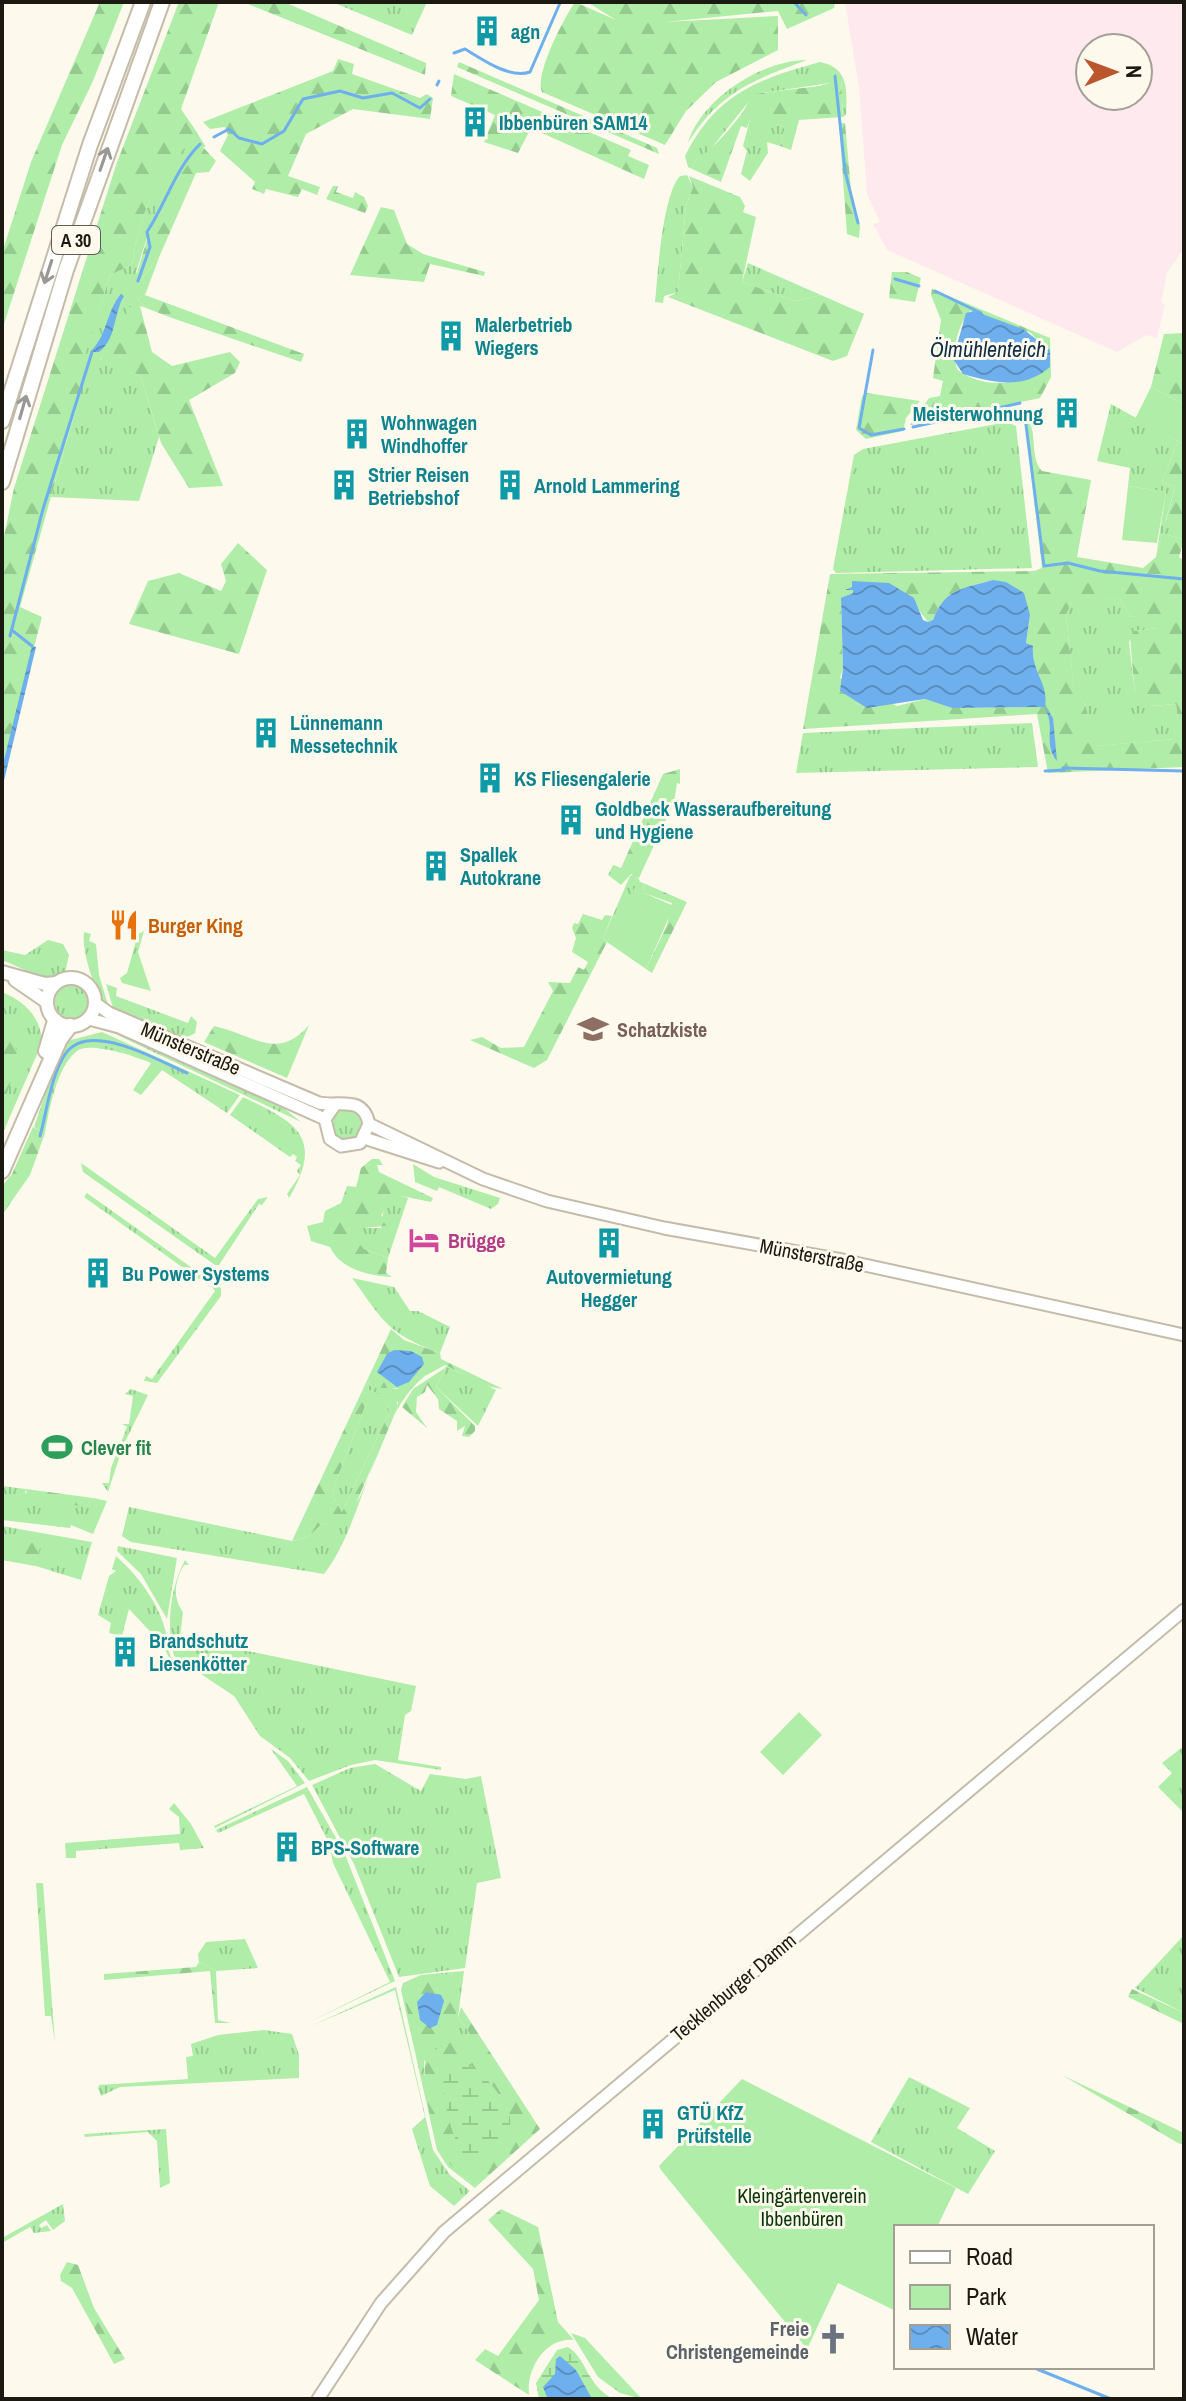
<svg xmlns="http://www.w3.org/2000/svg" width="1186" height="2401" font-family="'Archivo Narrow',sans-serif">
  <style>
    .industrial { fill: #fee9ee; fill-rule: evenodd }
    .grass { fill: url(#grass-tufts) }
    .forest { fill: url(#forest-firs); fill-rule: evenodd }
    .wetland { fill: url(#wetland-marsh) }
    .green { fill: #afeda8 }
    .water { fill: url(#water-waves) }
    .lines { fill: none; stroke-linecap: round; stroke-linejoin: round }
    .stream { stroke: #6eafee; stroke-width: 3 }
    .secondary-casing { stroke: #c4bba9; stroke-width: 15 }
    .primary-casing { stroke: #c4bba9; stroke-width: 16 }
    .motorway-casing { stroke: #c4bba9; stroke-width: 18 }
    .secondary { stroke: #fff; stroke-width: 11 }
    .primary { stroke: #fff; stroke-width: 12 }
    .motorway { stroke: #fff; stroke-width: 14 }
    .oneway { stroke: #999894 }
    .labels { text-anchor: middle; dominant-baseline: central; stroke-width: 6; stroke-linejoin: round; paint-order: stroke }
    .shield { fill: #fef9ed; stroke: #605c54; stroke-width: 2 }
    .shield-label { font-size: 18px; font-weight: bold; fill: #1c1912 }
    .culture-label { font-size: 20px; font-weight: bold; fill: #0d838f; stroke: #fef9ed; text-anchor: start }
    .food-label { font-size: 20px; font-weight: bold; fill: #c56008; stroke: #fef9ed; text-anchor: start }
    .education-label { font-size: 20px; font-weight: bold; fill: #785e54; stroke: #fef9ed; text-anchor: start }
    .street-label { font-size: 20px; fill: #1c1912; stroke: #fef9ed }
    .hotel-label { font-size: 20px; font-weight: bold; fill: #b23c85; stroke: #fef9ed; text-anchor: start }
    .leisure-label { font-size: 20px; font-weight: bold; fill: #27864d; stroke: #fef9ed; text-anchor: start }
    .park-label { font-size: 20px; fill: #0a3608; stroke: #fef9ed }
    .worship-label { font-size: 20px; font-weight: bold; fill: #5b616d; stroke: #fef9ed; text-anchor: end }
    .water-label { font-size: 22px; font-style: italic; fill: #122d47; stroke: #fef9ed }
  </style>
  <defs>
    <pattern id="grass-tufts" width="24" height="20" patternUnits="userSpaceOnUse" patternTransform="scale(2)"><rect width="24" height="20" fill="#afeda8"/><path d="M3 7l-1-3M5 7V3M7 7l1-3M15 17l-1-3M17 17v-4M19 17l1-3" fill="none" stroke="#96cb90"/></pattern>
    <pattern id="forest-firs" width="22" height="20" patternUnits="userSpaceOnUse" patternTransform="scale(2)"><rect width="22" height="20" fill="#afeda8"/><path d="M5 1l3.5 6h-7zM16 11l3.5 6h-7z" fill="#96cb90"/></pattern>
    <pattern id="wetland-marsh" width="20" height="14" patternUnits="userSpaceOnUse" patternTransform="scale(2)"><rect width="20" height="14" fill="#afeda8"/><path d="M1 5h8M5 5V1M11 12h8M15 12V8" fill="none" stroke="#96cb90"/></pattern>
    <pattern id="water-waves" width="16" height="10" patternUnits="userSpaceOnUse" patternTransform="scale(2)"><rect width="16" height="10" fill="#6eafee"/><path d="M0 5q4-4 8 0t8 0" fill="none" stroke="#5a8ebf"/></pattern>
  </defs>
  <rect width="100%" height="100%" fill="#fef9ed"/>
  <path class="industrial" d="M845,2h339v246l-17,25 -6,29 4,3 -8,33 -11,-3 -29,17 -230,-102 -14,-26 7,-2 -13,-28 -8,-107zM1090,48h48v48h-48z"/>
  <g class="grass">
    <path d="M332,2h95l-15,33z"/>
    <path d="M807,60c-53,20 -87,31 -119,83 13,-44 74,-83 119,-83z"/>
    <path d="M820,62c29,6 27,27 26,53l-3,2 -2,-40 -9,-3 -2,9 -75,11 -50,62 -9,4 -4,9 -4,-2 -3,-11c31,-62 73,-77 135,-94z"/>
    <path d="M751,116l34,11 -5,19 -13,-4 1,11 -18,28 -9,-7 6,-23 -4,-5z"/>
    <path d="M194,128l12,19h-4l-39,64 -10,8 -17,53 4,9 20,-26 -15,40 -8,3 9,10 -6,-2 -40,54 41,17 18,60 -20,64 -88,-4 39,-138 -6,-2 26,-82 22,-10c10,-62 23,-81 61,-129z"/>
    <path d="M687,175l6,12 -7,19 -8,86 -14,4 -1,7 -8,-1c3,-28 7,-106 25,-126z"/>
    <path d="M748,263l73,32 -25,6 -54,-19z"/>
    <path d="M1111,404l67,37 -16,41 13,5 -9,33 18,9v11l-22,-7 -6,24 10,-65 -38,-6 2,-18 -33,-7z"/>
    <path d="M1007,422l9,4 16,142 -196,5 -3,-4 21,-114 9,-6z"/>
    <path d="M1120,599l11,18 26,-4 2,15 -25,3 -5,11 6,52h12l5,12 24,-2 2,17 -4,18 -80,7 -9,-43 -11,-13 -8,-75 6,-13 7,-2z"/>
    <path d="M1032,723l6,44 -242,6 7,-40z"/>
    <path d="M635,874l5,7 -33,61 -4,-4 27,-62z"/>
    <path d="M144,931l-6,21 13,39 -29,-8 -2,-5 7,-5 11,-39z"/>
    <path d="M84,932l7,2 -2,7 7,3 3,31 10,33c-14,-13 -28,-58 -25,-76z"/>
    <path d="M48,940l15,4 6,11 -4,18 -11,7 -30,-7 1,-3 -23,-10v-10l23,5z"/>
    <path d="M106,984l11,4 -1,8 72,27 3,-7 6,6 -2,11c-20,15 -61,-13 -81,-22z"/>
    <circle cx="72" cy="1002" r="17"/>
    <path d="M2,992c27,11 42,30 40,59l-4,1 -36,83z"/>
    <path d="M108,1028l177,81 16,13 -194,-92z"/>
    <path d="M102,1032l138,63 -13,18 -65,-43 -21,25 -8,-5 18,-27c-14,-6 -61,-22 -74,-12 -20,15 -28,59 -32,82l-11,-6 29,-85z"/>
    <path d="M243,1097c53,25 82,40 46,101l-2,-4 13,-19 -3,-4 4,-6 -6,-4 2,-4 -4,-3 -3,3 -60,-42z"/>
    <circle cx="347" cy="1124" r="16"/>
    <path d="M81,1163l134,95 43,-59 10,-2 -6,8 -3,-1 -40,61h-4l-132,-93z"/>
    <path d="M413,1164l21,13 66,21 -2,6 -7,5 -52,-22 -2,4 -22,-9z"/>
    <path d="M87,1193l115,82v3l-3,1 -115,-82z"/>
    <path d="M392,1193l16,5 -20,60 -24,-9 -11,-11 9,-10h19l3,-21z"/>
    <path d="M352,1278l42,9 16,24h8l32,16 -10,26c-53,-20 -55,-30 -88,-75z"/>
    <path d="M213,1283l8,5v8l-64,87 -13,-2 2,-5 6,3 63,-88 -4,-5z"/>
    <path d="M446,1366l50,24 -18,36 -42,-39z"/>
    <path d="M423,1372l2,4c-50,38 -60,146 -101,198l-193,-32 -9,-6 7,-29 163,34 16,-4 15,-14 17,4 20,-30 38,-91v-4l-29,-12 -2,-7 30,6z"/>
    <path d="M131,1389l17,6 -25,51 -15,46 -6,-9h7l2,-15 16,-41 -5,-3h7l4,-28 -8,-2z"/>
    <path d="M380,1399l8,4 1,10 -47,99 -10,-17 3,-11 31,-80z"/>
    <path d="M2,1486l24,3 -1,4 60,14 8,-9 14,3 -14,33 -22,-9 -1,3 -68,-8z"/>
    <path d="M2,1526l90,16 -11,38 -58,-18 -21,-2z"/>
    <path d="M118,1546l59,12 -10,61 -26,-45 -24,-23z"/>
    <path d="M116,1556c21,19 41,44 49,73 3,12 2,26 11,36l-2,2 -12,-23 -33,-35 -7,27 -13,-3 2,-10 -13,-8 11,-39 7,-5 -4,-2z"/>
    <path d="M185,1560l4,5h-5c-9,15 -12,33 -1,47l-3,25 236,49 -5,25 -6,4 -7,45 43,7v3l-66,-10 -24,5 -42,16 -19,-23 -30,-22 -26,-40 -60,-40c-8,-31 -4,-68 11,-96z"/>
    <path d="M1184,1746v67l-26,-26 14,-14 -10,-10z"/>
    <path d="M271,1749l17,12 17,22 -90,45 -1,-2 83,-40z"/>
    <path d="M375,1764l46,27 9,-17 36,5 15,-3 20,102 -24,5 -12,85 -66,9 -45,-113 -42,-79 38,-17z"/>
    <path d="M307,1787l37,65 51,129 -88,42 83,-41 -57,-119 -4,-20 -25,-49 -86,39 -2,-3z"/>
    <path d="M174,1803l17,21 13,24 -24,2 -1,-7 -103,8v7h-10l-1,-15 115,-9 -1,-17 -10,-8z"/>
    <path d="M36,1883h7l12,160 -4,-27h-6z"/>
    <path d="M1184,1935v78l-49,-25z"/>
    <path d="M245,1939l13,29 -42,3 -17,-9 -1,-8 8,-12z"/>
    <path d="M464,1971l-6,46 12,17 -46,27v6c5,47 9,93 53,119l-2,2 -27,-21 -11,-17 -36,-160 2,-7 18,-8z"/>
    <path d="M396,1987l37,163 17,25 20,16 -16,15 -24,-20 -18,-57 13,-12 -30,-127 -86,37z"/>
    <path d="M264,2030l28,4 7,21v23l-179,9 -19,9 -3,-8 1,-3 89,-6 -2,-22 7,-1 -2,-12 27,-9z"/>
    <path d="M909,2077l61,31 -13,20 38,23 -27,43 -97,-52z"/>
    <path d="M166,2129l4,54 -10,5 -3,-47 -9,-9 -63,5 -1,-3z"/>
    <path d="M63,2204l2,17 -12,9 -7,-10 -7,5 2,3 6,-3 4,6 -17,2 -4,-6 -28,16v-5z"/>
    <path d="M571,2333l14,5 57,61 -22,-6 -22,-16z"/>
  </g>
  <g class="forest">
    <path d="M100,2h24l-31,79 -31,64 -60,185v-77l29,-91z"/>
    <path d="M179,2h40l-38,107 13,19v8c-39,49 -52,67 -62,129l-22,10 -25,81 5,2 -70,249 22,10 -40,150v-221l12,-58 102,-323z"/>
    <path d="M243,2h41l142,61 -1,12z"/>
    <path d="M575,2l41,18 -29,-18h248l-1,6 -47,21 -9,-18 -113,11 113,-6v34l-62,32 -30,29 -21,34 -123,-53c-8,-17 22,-74 33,-90z"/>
    <path d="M338,59l16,5 -2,10 68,24 7,-4 6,4 -3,21 -77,-10 -47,25 -18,42 32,11 -3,8 -15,-6 -4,8 -32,-8 -2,5 -12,-5 3,-7 -35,-31 8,-16 -3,-8 -15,2 -7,-7 130,-51z"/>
    <path d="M459,62l198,86 2,6 -202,-87z"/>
    <path d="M454,74l177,76 -3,6 21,9 -5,14 -113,-51 -13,25 -34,-11 11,-27 -44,-19z"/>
    <path d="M831,74l10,2 2,41 -44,3 -8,30 -11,-4 5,-19 -34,-10 -4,11 -6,-2 -20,56 -29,-13 4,-9c13,-6 50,-47 53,-60l-4,-5 74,-9 11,-3z"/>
    <path d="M839,123h6l6,67 9,36 -1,12 -12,-4z"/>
    <path d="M202,146l14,15 -7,11 -13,1 -36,82 -20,26 -5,-1 18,-61 10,-8 10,-26z"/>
    <path d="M689,176l51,21 5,9 -2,6 13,5 -14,65 54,19 25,-6 43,19 -17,42 -14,5 -165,-64 10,-5 8,-86 7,-19z"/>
    <path d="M333,186h5l-2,6 17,6 2,-6 9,5 4,9 -3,7 -39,-14z"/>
    <path d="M381,207l13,3 13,34 16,10 62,18 -1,4 -54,-12 -6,18 -74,-7z"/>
    <path d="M892,272h15l14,6 -6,24 -26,-4z"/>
    <path d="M932,289l118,49 1,39 -11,21 -130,27 19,-27 11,-2 3,-15 -10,-3 8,-58 -10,-25zM970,311l61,22 13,15 2,22c-26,14 -62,20 -88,0 -9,-15 1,-47 12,-59z"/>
    <path d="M145,295l159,59 -3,8 -129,-44 -26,-10 -9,-10z"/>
    <path d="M140,306l12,46 20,14 58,-14 10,10 -5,11 -46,27 34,86 -34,2 -28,-45 -20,-66 -41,-16 29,-54z"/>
    <path d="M1184,333v71l-33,-17 13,-53z"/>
    <path d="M867,393l53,8 -14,17 -3,13 -37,8 -10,-9 6,-34z"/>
    <path d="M1024,414c16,16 4,42 18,57l49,9 -14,77 66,11 13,-11 6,-24 22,7 -5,17 5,4v206l-136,6 -11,-59 -234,15 27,-155 204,-3 8,-3zM993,580l37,35 -4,28 7,4c-2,23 15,37 11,60l-92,1 -27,-9 -28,7 -57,-28 3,-10 -2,-70 14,1 3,6 21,3 5,-6 -5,-9h-25l-1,-3 36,-4 18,9 21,27 5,-2c12,-32 29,-31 60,-40zM1120,599l11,18 26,-3 1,14 -24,3 -4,6 5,58 12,-1 4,12 25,-2 2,17 -6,1 2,17 -79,7 -10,-43 -11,-14 -8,-74 6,-13z"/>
    <path d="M1178,441l6,3v85l-18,-8 9,-34 -13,-5z"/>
    <path d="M238,543l29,27 -28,84 -110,-30 19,-43 31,-8 42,18 5,-10 -5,-17z"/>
    <path d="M680,769v15l-3,-1 -3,19 -35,76 -8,-4 -10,11 -13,-10 5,-10 8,3 42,-94z"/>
    <path d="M643,883l44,19 -35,71 -6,-4 21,-44 5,-22 -28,-10z"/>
    <path d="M583,914l19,6 3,-5 7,1 -9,22 4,4 -60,118 -13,8 -64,-28 12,-3 19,11 23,-1 29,-56 -5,-9 22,1 8,-16 6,3 4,-8 -16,-10 4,-14 -4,-10 2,-5 4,1z"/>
    <path d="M2,1021l6,4 11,34 -17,48z"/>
    <path d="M309,1025l-22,53 -83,-36 10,-16c38,8 64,36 95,-1z"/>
    <path d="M33,1127l12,6 -15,42 -28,40v-29l10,-12z"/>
    <path d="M372,1159h7l4,6h-6l2,7 54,26 -2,4 -39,-8 -11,22 15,3 -2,6 -31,3 -9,10 10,11 24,9 -2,15 6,4c-23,-1 -52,-8 -62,-30l-19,-6 -4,-15 16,-4 2,-11 16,-8 6,-17 9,1 5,-19z"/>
    <path d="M391,1329l13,11 36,13 1,6 62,30 -18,-3 -40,-21 -20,11 -2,-3 -14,15h-27l-15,-5 2,7 27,10 2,6 -53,123 -22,-6 -15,14 -16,4zM380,1400l8,3 1,10 -47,99 -10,-17 3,-11 31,-80z"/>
    <path d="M445,1368l-9,19 39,39v5l-6,6 -7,-1 3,-10 -8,5v-10l-18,-12 -1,-10 -11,-14 -2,7 -8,5 -1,15 11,16 -25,-21 11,-18z"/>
    <path d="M26,1489l67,9 -8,9 -58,-10z"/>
    <path d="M11,1539l27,5 2,3 -5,19 -33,-6v-12h6z"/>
    <path d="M199,1962l17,9 2,49 13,3h-16l-5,-52 -106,9v-6l92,-7z"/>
    <path d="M452,1976l8,6 -7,53 -38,10 -11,-49 1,-8 20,-10z"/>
    <path d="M1132,1989l52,24v11l-56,-27z"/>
    <path d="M461,2007l79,122 -63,57c-15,-9 -31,-23 -39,-40 -7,-17 -18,-77 -11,-93l43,-19 -12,-17z"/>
    <path d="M1062,2075l122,58v12l-6,-2z"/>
    <path d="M501,2209l37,18 20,95 16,18c-28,-3 -48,28 -45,55l-54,-35 10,-11 13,7 41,-56 -6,-31 -45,-49z"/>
    <path d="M67,2262l11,3 16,43 31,51 -11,5 -42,-76 -11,-7 -1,-6z"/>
  </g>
  <g class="wetland">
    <path d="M464,2061c17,8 50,45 46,64 -2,8 -11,14 -16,20 -9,8 -14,14 -26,15 -15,-13 -31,-75 -22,-93z"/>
    <path d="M568,2347c19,12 18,37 45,52h-74l-3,-16 21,-33z"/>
  </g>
  <g class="green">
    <path d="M1151,387l33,17v40l-49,-25z"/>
    <path d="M1128,486l38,6 -9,51 -35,-3z"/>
    <path d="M1145,713l3,28 -54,5 -2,-28z"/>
    <path d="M638,881l5,2 1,10 30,13 -28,63 -39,-27z"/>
    <path d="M799,1712l23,23 -39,40 -23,-23z"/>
    <path d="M742,2079l214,109 -19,39h-41v84l-58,-28 -31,66 -146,-179 -2,-4z"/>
  </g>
  <g class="water">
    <path d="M121,294l3,2c-11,18 -7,42 -25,56h-9c17,-15 17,-43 31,-58z"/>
    <path d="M974,311l49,18 27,21v17c-27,23 -55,16 -87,7l-10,-15 13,-46z"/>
    <path d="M993,580l13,2 18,11 6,22 -4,28 7,3c-2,26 16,37 12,61l8,11 4,43c-15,-18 0,-34 -13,-54l-92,1 -27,-9 -58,9 -27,-17 3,-23 -2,-70 12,-5v-3h-8l7,-3v-6l37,2 25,15 9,22 5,2 5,-2c12,-32 29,-31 60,-40z"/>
    <path d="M32,646l4,1 -34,142v-21z"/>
    <path d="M394,1350l17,1 11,6 2,7 -15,18 -12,5 -20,-15 10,-18z"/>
    <path d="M426,1992l15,3 3,6 -7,24 -7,3 -10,-8 -3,-18z"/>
    <path d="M560,2356l16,14 16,29 -45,-2 -4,-10 12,-13 1,-15z"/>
  </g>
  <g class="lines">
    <g class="stream">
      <path d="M794,2l12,13"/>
      <path d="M454,53l11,-4c17,10 44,30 65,23l30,-69"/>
      <path d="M835,76l10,95 13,52"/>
      <path d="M437,85l2,-4"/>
      <path d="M214,137l15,-8 10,9 23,6 22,-13 19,-32 37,-8 23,7 29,-5 28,15 10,-9"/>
      <path d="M895,279l24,7"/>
      <path d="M138,281l12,-34 -3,-15c19,-29 28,-63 53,-88"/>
      <path d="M935,291l46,22"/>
      <path d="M873,350l-14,78 12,7 33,-6"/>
      <path d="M1025,417l19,149 24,-3 32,8 84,8"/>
      <path d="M913,427l107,-24"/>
      <path d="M13,631l19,15"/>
      <path d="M10,636l33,-127 49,-157"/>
      <path d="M1063,768l121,3"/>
      <path d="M1045,771l19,-1"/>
      <path d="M40,1136c7,-25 11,-62 26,-83 24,-33 93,8 121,20"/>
      <path d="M1032,2367l79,32"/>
    </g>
    <g class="secondary-casing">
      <g id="secondary">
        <path d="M95,1003l14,10 210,90c21,4 44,-8 50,21l-9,19 -19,3 -11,-7 -5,-20 9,-13"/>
        <path d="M89,1019l30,8 206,92"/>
        <path d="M369,1124l114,55 64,22 117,27 178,32 342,75"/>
        <path d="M364,1138l75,24"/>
        <path d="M318,2399l63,-96 63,-71 740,-622"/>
      </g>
    </g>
    <g class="primary-casing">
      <g id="primary">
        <path d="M2,972l43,12 11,-1"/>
        <circle cx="71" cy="1002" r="24"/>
        <path d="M15,980l32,22"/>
      </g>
    </g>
    <g class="motorway-casing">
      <g id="motorway">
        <path d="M2,421l88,-276 53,-143"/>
        <path d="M2,482l64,-212 96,-268"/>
        <path d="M46,1051l9,-30"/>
        <path d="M2,1171l58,-132 10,-13"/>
      </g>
    </g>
    <use href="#secondary" class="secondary"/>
    <use href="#primary" class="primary"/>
    <use href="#motorway" class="motorway"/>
  </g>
  <defs><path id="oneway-shaft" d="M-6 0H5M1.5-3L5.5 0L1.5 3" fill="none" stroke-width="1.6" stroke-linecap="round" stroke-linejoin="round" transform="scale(2)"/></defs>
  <g class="oneway">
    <use href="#oneway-shaft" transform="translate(104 159) rotate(-71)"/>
    <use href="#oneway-shaft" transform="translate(48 272) rotate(108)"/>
    <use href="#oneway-shaft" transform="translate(23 407) rotate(-74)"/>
  </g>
  <defs>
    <g id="building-bare" transform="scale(2.4)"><path d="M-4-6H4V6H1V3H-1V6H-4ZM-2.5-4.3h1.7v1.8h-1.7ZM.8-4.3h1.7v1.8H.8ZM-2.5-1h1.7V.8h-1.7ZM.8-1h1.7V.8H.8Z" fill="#0f9aa8" stroke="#fef9ed" stroke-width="2.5" paint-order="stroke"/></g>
    <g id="restaurant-bare" transform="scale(2.4)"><path d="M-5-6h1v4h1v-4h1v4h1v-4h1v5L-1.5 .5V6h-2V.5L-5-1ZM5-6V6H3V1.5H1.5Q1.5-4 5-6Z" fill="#e8710a" stroke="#fef9ed" stroke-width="2.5" paint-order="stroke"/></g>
    <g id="school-bare" transform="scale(2.4)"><path d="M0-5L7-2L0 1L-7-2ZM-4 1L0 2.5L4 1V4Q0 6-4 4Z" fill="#8d6e63" stroke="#fef9ed" stroke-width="2.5" paint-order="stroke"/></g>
    <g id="hotel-bare" transform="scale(2.4)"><path d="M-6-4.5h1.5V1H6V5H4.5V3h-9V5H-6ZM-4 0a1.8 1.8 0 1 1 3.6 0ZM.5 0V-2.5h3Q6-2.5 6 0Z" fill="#d1479c" stroke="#fef9ed" stroke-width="2.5" paint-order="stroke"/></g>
    <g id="stadium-bare" transform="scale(2.4)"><path d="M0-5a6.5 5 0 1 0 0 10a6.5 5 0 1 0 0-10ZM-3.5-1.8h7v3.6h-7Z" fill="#2e9e5b" stroke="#fef9ed" stroke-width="2.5" paint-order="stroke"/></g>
    <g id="church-bare" transform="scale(2.4)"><path d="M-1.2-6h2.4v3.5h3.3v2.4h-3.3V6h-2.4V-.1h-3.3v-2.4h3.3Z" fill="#6b7280" stroke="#fef9ed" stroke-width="2.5" paint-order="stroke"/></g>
  </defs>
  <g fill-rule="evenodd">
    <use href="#building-bare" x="487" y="31"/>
    <use href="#building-bare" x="475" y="122"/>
    <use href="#building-bare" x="451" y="336"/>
    <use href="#building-bare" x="1067" y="413"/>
    <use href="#building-bare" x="357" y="434"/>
    <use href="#building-bare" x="344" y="485"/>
    <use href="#building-bare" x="510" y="485"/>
    <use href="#building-bare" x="266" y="733"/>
    <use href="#building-bare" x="490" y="778"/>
    <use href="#building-bare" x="571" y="820"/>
    <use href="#building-bare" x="436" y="866"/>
    <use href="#restaurant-bare" x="124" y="925"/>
    <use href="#school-bare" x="593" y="1029"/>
    <use href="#hotel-bare" x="424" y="1240"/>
    <use href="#building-bare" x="609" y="1243"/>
    <use href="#building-bare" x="98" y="1273"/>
    <use href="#stadium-bare" x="57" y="1447"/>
    <use href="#building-bare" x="125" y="1652"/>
    <use href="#building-bare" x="287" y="1847"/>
    <use href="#building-bare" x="653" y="2124"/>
    <use href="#church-bare" x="833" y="2339"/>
  </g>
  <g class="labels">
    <rect class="shield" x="52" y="226" width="48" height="28" rx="6"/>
    <g class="shield-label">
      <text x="76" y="240">A 30</text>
    </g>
    <g class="culture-label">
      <text x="511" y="31">agn</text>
      <text x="499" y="122">Ibbenbüren SAM14</text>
      <text x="475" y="324">Malerbetrieb<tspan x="475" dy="23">Wiegers</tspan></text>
      <text x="1043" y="413" text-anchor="end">Meisterwohnung</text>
      <text x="381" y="422">Wohnwagen<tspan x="381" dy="23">Windhoffer</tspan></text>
      <text x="368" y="474">Strier Reisen<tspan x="368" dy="23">Betriebshof</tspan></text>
      <text x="534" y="485">Arnold Lammering</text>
      <text x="290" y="722">Lünnemann<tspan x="290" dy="23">Messetechnik</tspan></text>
      <text x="514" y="778">KS Fliesengalerie</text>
      <text x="595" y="808">Goldbeck Wasseraufbereitung<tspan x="595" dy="23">und Hygiene</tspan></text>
      <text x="460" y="854">Spallek<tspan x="460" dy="23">Autokrane</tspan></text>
      <text x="122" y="1273">Bu Power Systems</text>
      <text x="609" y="1276" text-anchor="middle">Autovermietung<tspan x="609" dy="23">Hegger</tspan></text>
      <text x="149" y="1640">Brandschutz<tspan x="149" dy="23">Liesenkötter</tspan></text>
      <text x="311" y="1847">BPS-Software</text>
      <text x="677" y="2112">GTÜ KfZ<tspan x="677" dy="23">Prüfstelle</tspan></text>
    </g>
    <g class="food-label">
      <text x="148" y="925">Burger King</text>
    </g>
    <g class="education-label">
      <text x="617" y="1029">Schatzkiste</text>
    </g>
    <g class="street-label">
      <text transform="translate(191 1048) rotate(23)">Münsterstraße</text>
      <text transform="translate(812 1255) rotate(11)">Münsterstraße</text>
      <text transform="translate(733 1987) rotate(-40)">Tecklenburger Damm</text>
    </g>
    <g class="hotel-label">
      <text x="448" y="1240">Brügge</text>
    </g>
    <g class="leisure-label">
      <text x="81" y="1447">Clever fit</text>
    </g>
    <g class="park-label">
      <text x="802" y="2195">Kleingärtenverein<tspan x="802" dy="23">Ibbenbüren</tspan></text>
    </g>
    <g class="worship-label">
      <text x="809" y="2328">Freie<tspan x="809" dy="23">Christengemeinde</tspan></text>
    </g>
    <g class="water-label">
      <text x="988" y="349">Ölmühlenteich</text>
    </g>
  </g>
  <rect width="1186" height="2401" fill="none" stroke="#1c1912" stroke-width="8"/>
  <rect x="894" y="2225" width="260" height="144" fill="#fef9ed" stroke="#a49f95" stroke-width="2"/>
  <rect x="910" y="2251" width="40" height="12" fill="#ffffff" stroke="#a49f95" stroke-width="2"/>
  <text x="966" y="2265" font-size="24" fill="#1c1912">Road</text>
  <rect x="910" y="2285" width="40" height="24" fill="#afeda8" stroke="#a49f95" stroke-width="2"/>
  <text x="966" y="2305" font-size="24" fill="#1c1912">Park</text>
  <rect x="910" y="2325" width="40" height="24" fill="url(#water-waves)" stroke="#a49f95" stroke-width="2"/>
  <text x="966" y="2345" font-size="24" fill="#1c1912">Water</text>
  <g transform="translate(1114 72) rotate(89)"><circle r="38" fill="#fef9ed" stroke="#a49f95" stroke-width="2"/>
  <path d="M0-6L14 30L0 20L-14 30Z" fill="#bb552b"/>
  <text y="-12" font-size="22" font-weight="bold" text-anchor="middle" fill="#1c1912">N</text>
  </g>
</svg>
